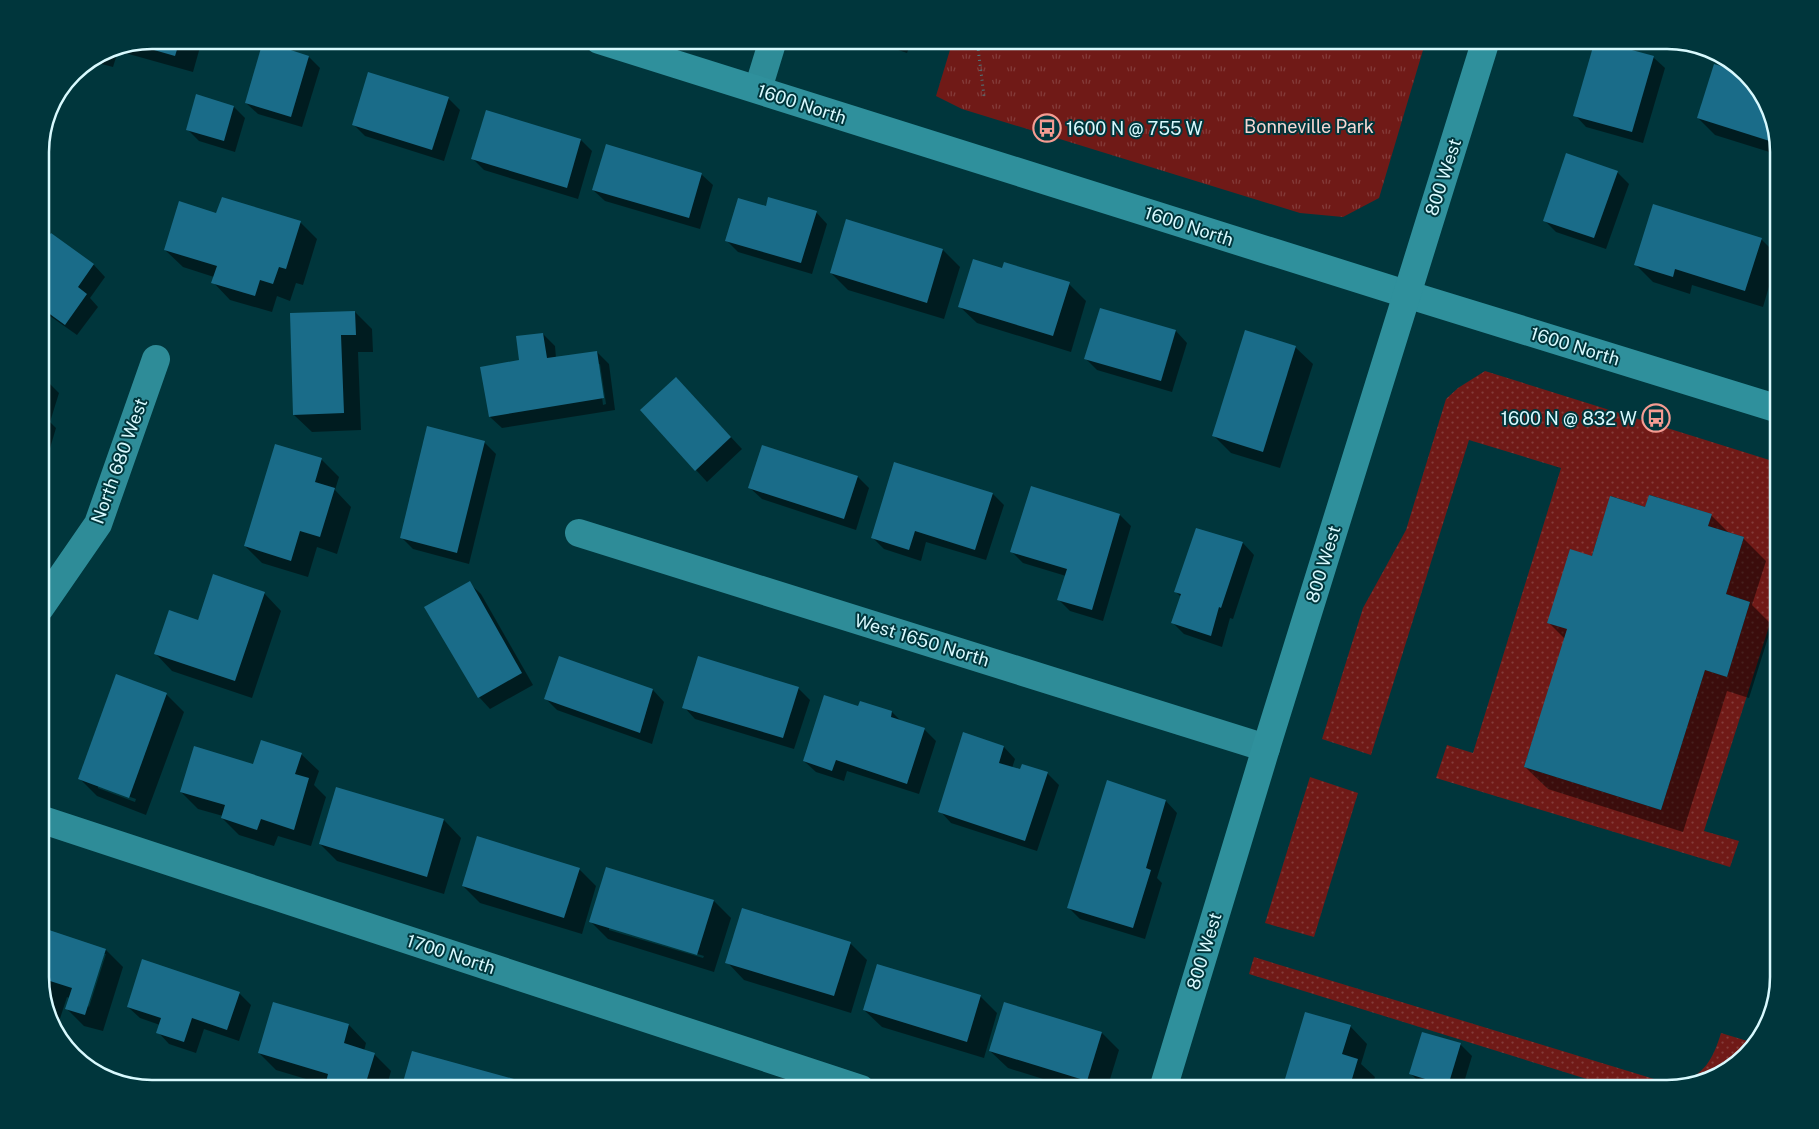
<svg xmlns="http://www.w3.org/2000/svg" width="1819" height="1129" font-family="'Public Sans',sans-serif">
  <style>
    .grass { fill: url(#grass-dots); fill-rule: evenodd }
    .park { fill: url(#park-tufts) }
    .shadow { fill: #0007; fill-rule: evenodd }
    .building { fill: #1a6c89 }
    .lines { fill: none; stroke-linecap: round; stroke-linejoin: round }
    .path { stroke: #4d7b81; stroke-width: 3; stroke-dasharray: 1 4; stroke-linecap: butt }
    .street { stroke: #2e8c98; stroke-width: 28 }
    .secondary { stroke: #2f909c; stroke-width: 28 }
    .labels { text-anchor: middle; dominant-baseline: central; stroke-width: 4; stroke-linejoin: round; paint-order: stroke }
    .street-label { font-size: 18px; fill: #d8f9fe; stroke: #00363c }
    .park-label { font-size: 18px; fill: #f6d7d3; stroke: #00363c }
    .poi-label { font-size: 18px; fill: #d8f9fe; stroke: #00363c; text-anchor: start }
    .rim { fill: none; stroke: #d8f9fe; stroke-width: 2.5 }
  </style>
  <defs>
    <pattern id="grass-dots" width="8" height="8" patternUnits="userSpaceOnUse" patternTransform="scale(1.25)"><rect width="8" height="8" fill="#701a17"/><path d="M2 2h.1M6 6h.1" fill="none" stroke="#843c3a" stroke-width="1.8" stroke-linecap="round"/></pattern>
    <pattern id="park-tufts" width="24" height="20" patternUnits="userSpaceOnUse" patternTransform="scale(1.25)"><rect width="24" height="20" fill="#701a17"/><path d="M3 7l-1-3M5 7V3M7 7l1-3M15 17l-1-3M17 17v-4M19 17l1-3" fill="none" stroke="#843c3a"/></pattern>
  </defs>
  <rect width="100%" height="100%" fill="#00363c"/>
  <g class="grass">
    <path d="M1485,371l294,92v132l-75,236 35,10 -9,26 -294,-89 11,-33 26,8 88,-285 -92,-28 -98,315 -49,-16 41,-131 43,-78 40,-131 12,-11zM1650,495l61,19 -3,12 36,11 -18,57 24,8 -23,75 -22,-7 -44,140 -137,-43 87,-271 34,11z"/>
    <path d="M1310,777l48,16 -44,144 -49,-14z"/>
    <path d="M1254,957l423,129 -10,3h-48l-370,-115z"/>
    <path d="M1721,1033l33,10 -31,31 -45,12c27,-14 34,-24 43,-53z"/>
  </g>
  <path class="park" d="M953,40h473l-47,158 -36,19 -43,-4 -338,-104 -26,-13z"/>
  <g class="shadow">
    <path d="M152,40h50l-9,32 -75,-21 -5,16 -23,-6 19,-13z"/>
    <path d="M869,40h43l-5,13z"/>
    <path d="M309,57l11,11 -18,59 -44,-13 -12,-11z"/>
    <path d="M1653,57l12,11 -22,75 -57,-16 -11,-12z"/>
    <path d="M1742,74l22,22 15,49v10l-64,-20 -17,-17z"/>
    <path d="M448,98l12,12 -16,51 -79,-25 -11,-11z"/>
    <path d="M234,107l11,11 -10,34 -36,-11 -12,-12z"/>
    <path d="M581,140l11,11 -14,48 -94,-29 -11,-11z"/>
    <path d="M1617,172l12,12 -23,65 -50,-17 -12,-12z"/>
    <path d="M701,174l12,11 -13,44 -95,-28 -12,-11z"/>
    <path d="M766,207l50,5 11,12 -15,50 -74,-22 -11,-11z"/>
    <path d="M217,214l83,8 17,17 -14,46 -7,-2 -6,18 -13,-5 -5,16 -42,-12 -17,-18 1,-5 -31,-10 -18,-17z"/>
    <path d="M847,220l96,30 17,17 -16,52 -96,-29 -17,-17z"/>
    <path d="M52,235l42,30 11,12 -15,21 8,9 -21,28 -37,-26v-58z"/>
    <path d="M1761,239l17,17 -15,51 -71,-22 -2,9 -37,-12 -17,-17z"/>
    <path d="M1003,269l66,15 17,17 -15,51 -94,-29 -18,-17z"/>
    <path d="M355,312l17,17 1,23h-15l3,78 -49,2 -18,-17 -3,-101z"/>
    <path d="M1176,331l11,12 -15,49 -75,-22 -11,-11z"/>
    <path d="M543,334l12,12 1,12 41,-6 12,12 6,46 -113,18 -12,-11 31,-56zM598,364h2l6,40 -3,1z"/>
    <path d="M1295,347l18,17 -33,104 -49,-15 -18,-18z"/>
    <path d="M40,379l7,2 12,12 -9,29 6,6 -16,54z"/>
    <path d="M687,390l55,59 -35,33 -11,-12z"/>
    <path d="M484,442l12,12 -27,110 -56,-15 -11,-11z"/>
    <path d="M321,459l18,18 -4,13 16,17 -14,47 -20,-7 -9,30 -46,-14 -17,-17z"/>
    <path d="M858,477l11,11 -13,42 -94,-31 -12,-11z"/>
    <path d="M993,494l11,11 -18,55 -60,-18 -5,19 -37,-12 -12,-12z"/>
    <path d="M1646,509l65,6 19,19 13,4 23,23 -14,44 20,20 -23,73 -22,-7 -44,141 -135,-43 -23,-22 40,-128 -16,-16 44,-65z"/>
    <path d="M1120,515l11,11 -28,95 -33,-10 -12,-12 8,-23 -43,-13 -11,-11z"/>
    <path d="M1196,530l47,13 11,12 -21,64 -3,-1 -8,29 -38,-13 -11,-11 8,-26 -5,-5z"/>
    <path d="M469,583l12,11 52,91 -43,24 -11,-12z"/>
    <path d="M264,593l17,18 -29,87 -80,-27 -17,-18 44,-32z"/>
    <path d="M560,657l93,33 11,12 -12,42 -95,-34 -12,-12z"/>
    <path d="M117,676l50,19 17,17 -38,103 -49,-19 -17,-17zM98,786l38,13 -1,3 -37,-14z"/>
    <path d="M798,688l12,12 -16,49 -99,-30 -11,-12z"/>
    <path d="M859,708l33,4 10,10 22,7 12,12 -17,53 -72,-23 -3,10 -28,-9 -12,-11z"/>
    <path d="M963,734l41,13 11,12 -3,9 35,5 12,12 -22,66 -86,-28 -11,-12z"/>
    <path d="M301,754l18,17 -5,14 12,12 -15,49 -33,-10 -4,10 -35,-11 -17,-17 1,-2 -25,-7 -17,-17 73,-26z"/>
    <path d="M1108,781l58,20 11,12 -20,65 5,5 -17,56 -65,-20 -11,-11z"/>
    <path d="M337,788l107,32 17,18 -17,56 -107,-33 -17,-17z"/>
    <path d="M607,868l107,33 17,17 -17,54 -106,-33 -17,-17zM609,927l95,29 -1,2 -94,-28z"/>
    <path d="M579,869l17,17 -14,48 -102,-31 -17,-17z"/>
    <path d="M40,929l66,21 17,17 -20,64 -19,-5 -17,-17 3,-11 -3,-1 -10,31 -4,-1 -13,-43zM104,954h2l-17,53 -2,-2z"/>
    <path d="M850,943l17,17 -16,53 -107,-33 -17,-18z"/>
    <path d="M239,993l12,12 -12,36 -35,-12 -8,24 -27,-9 -11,-12 2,-7 -20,-7 -12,-11z"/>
    <path d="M980,996l17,17 -13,45 -102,-31 -18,-17z"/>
    <path d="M274,1003l75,22 17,18 -2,8 10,3 17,17 -5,18h-57l-3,-4 -50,-15 -17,-17z"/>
    <path d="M1005,1003l97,30 17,17 -12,39h-32l-67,-21 -18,-17z"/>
    <path d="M1350,1026l17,18 -6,20 14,13 -4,12h-87z"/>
    <path d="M1460,1044l12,12 -10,33h-26l-14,-4 -12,-12z"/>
    <path d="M513,1081l9,8h-119z"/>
  </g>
  <g class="building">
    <path d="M152,40h28l-5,16 -42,-12z"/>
    <path d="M1595,40l59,16 -22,76 -59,-16z"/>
    <path d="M263,41l46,15 -18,61 -46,-14z"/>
    <path d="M1714,64l27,8 23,24 15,48 -82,-26z"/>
    <path d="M368,72l81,25 -17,53 -80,-25z"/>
    <path d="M196,94l38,12 -10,35 -38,-11z"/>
    <path d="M486,110l95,29 -14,49 -96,-29z"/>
    <path d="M606,144l96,29 -13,45 -97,-28z"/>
    <path d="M1566,153l52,18 -24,67 -51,-17z"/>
    <path d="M222,197l79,24 -15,48 -7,-2 -6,17 -13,-4 -5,16 -44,-13 6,-17 -53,-16 15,-49 37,12z"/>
    <path d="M768,197l49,14 -16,52 -76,-22 13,-43 28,8z"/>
    <path d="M1653,204l109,34 -17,53 -70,-22 -2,8 -39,-12z"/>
    <path d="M846,219l97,30 -16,54 -97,-30z"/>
    <path d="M51,233l43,31 -16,23 9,7 -22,31 -25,-18v-58z"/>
    <path d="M973,259l29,9 2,-6 66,20 -17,54 -95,-29z"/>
    <path d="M1100,308l76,22 -15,51 -77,-22z"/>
    <path d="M355,311l1,24h-15l3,78 -51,2 -3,-102z"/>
    <path d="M1245,330l51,16 -33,106 -51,-16z"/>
    <path d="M543,333l4,25 50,-7 7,47 -115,19 -9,-50 39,-7 -3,-24z"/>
    <path d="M676,377l55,60 -36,34 -55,-61z"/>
    <path d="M40,378l8,2 -7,25h-1z"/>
    <path d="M40,414l5,1 -4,15h-1z"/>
    <path d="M427,426l58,15 -28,112 -57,-15z"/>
    <path d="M275,444l47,14 -7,24 20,6 -15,49 -20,-6 -9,30 -47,-15z"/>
    <path d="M762,445l96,31 -14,43 -96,-31z"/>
    <path d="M894,462l99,31 -18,57 -60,-19 -6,19 -38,-12z"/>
    <path d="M1031,486l89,28 -28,96 -35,-10 10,-31 -57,-17z"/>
    <path d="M1649,495l63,19 -4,12 36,11 -18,57 24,8 -23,75 -22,-7 -44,140 -137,-43 43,-138 -20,-6 23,-74 22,7 18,-60 35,11z"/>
    <path d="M1196,528l47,14 -22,66 -2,-1 -8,29 -40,-13 10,-29 -7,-2z"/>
    <path d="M213,574l52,18 -30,89 -81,-27 15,-44 29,10z"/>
    <path d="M470,581l52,92 -44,25 -54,-91z"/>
    <path d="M559,656l94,33 -13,44 -96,-34z"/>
    <path d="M698,656l101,31 -16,51 -101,-30z"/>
    <path d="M116,674l51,19 -38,105 -51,-19z"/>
    <path d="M824,695l34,11 2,-5 32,10 -1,6 34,11 -18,56 -71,-24 -4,11 -29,-10z"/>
    <path d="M963,732l41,14 -5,17 21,6 2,-5 26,8 -23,69 -87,-29z"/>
    <path d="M261,740l41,13 -7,21 14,4 -15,52 -33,-11 -4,11 -36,-12 4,-13 -45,-13 14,-46 59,18z"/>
    <path d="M1107,780l59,20 -20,68 5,2 -18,58 -66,-20z"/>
    <path d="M336,787l108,32 -17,58 -108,-33z"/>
    <path d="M477,836l103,32 -16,50 -102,-32z"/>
    <path d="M606,867l108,33 -17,55 -108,-33z"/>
    <path d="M742,908l109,34 -17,54 -109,-33z"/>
    <path d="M40,927l66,22 -21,66 -20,-6 7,-21 -22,-7 -6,17 -4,-14z"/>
    <path d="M142,959l98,33 -13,38 -35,-12 -8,24 -28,-9 5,-15 -34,-11z"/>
    <path d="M877,964l104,31 -14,47 -104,-32z"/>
    <path d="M273,1002l76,22 -5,19 31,10 -11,36h-30l-9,-3 3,-12 -70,-21z"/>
    <path d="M1004,1002l98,30 -15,49 -98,-30z"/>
    <path d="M1305,1012l46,13 -9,29 16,5 -9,30h-67z"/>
    <path d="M1422,1032l39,11 -13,43 -39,-12z"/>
    <path d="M412,1051l102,28 -3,10h-110z"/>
    <path d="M538,1083l20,6h-22z"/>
  </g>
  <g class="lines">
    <path class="path" d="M977,40l7,56"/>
    <g class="street">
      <path d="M758,89l15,-49"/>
      <path d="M579,533l687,215"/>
      <path d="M40,608l58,-84 58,-165"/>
      <path d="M40,819l821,270"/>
    </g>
    <g class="secondary">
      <path d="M599,40l807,254 373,115"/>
      <path d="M1163,1089l103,-341 220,-708"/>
    </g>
  </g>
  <defs>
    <g id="bus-ring" transform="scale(1.4375)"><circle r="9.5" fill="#00363c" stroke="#f59c92" stroke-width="1.5"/><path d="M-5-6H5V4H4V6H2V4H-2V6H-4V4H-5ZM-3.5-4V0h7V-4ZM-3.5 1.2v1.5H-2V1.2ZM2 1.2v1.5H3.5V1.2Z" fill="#f59c92"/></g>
  </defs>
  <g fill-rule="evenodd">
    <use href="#bus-ring" x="1047" y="128"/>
    <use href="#bus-ring" x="1656" y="418"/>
  </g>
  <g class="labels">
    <g class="street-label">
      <text transform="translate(802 104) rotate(18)">1600 North</text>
      <text transform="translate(1443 177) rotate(-72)">800 West</text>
      <text transform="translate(1189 226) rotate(18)">1600 North</text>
      <text transform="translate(1575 346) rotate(17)">1600 North</text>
      <text transform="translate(119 461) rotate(-70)">North 680 West</text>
      <text transform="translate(1323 564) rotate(-73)">800 West</text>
      <text transform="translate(922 640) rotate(17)">West 1650 North</text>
      <text transform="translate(1204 951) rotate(-73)">800 West</text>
      <text transform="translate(451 954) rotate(18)">1700 North</text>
    </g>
    <g class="park-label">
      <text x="1309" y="126">Bonneville Park</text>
    </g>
    <g class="poi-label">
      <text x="1066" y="128">1600 N @ 755 W</text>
      <text x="1637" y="418" text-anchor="end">1600 N @ 832 W</text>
    </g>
  </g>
  <path d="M0 0H1819V1129H0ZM152 49H1667A103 103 0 0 1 1770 152V977A103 103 0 0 1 1667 1080H152A103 103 0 0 1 49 977V152A103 103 0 0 1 152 49Z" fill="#00363c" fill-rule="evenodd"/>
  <path class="rim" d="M152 49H1667A103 103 0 0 1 1770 152V977A103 103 0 0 1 1667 1080H152A103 103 0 0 1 49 977V152A103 103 0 0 1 152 49Z"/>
</svg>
